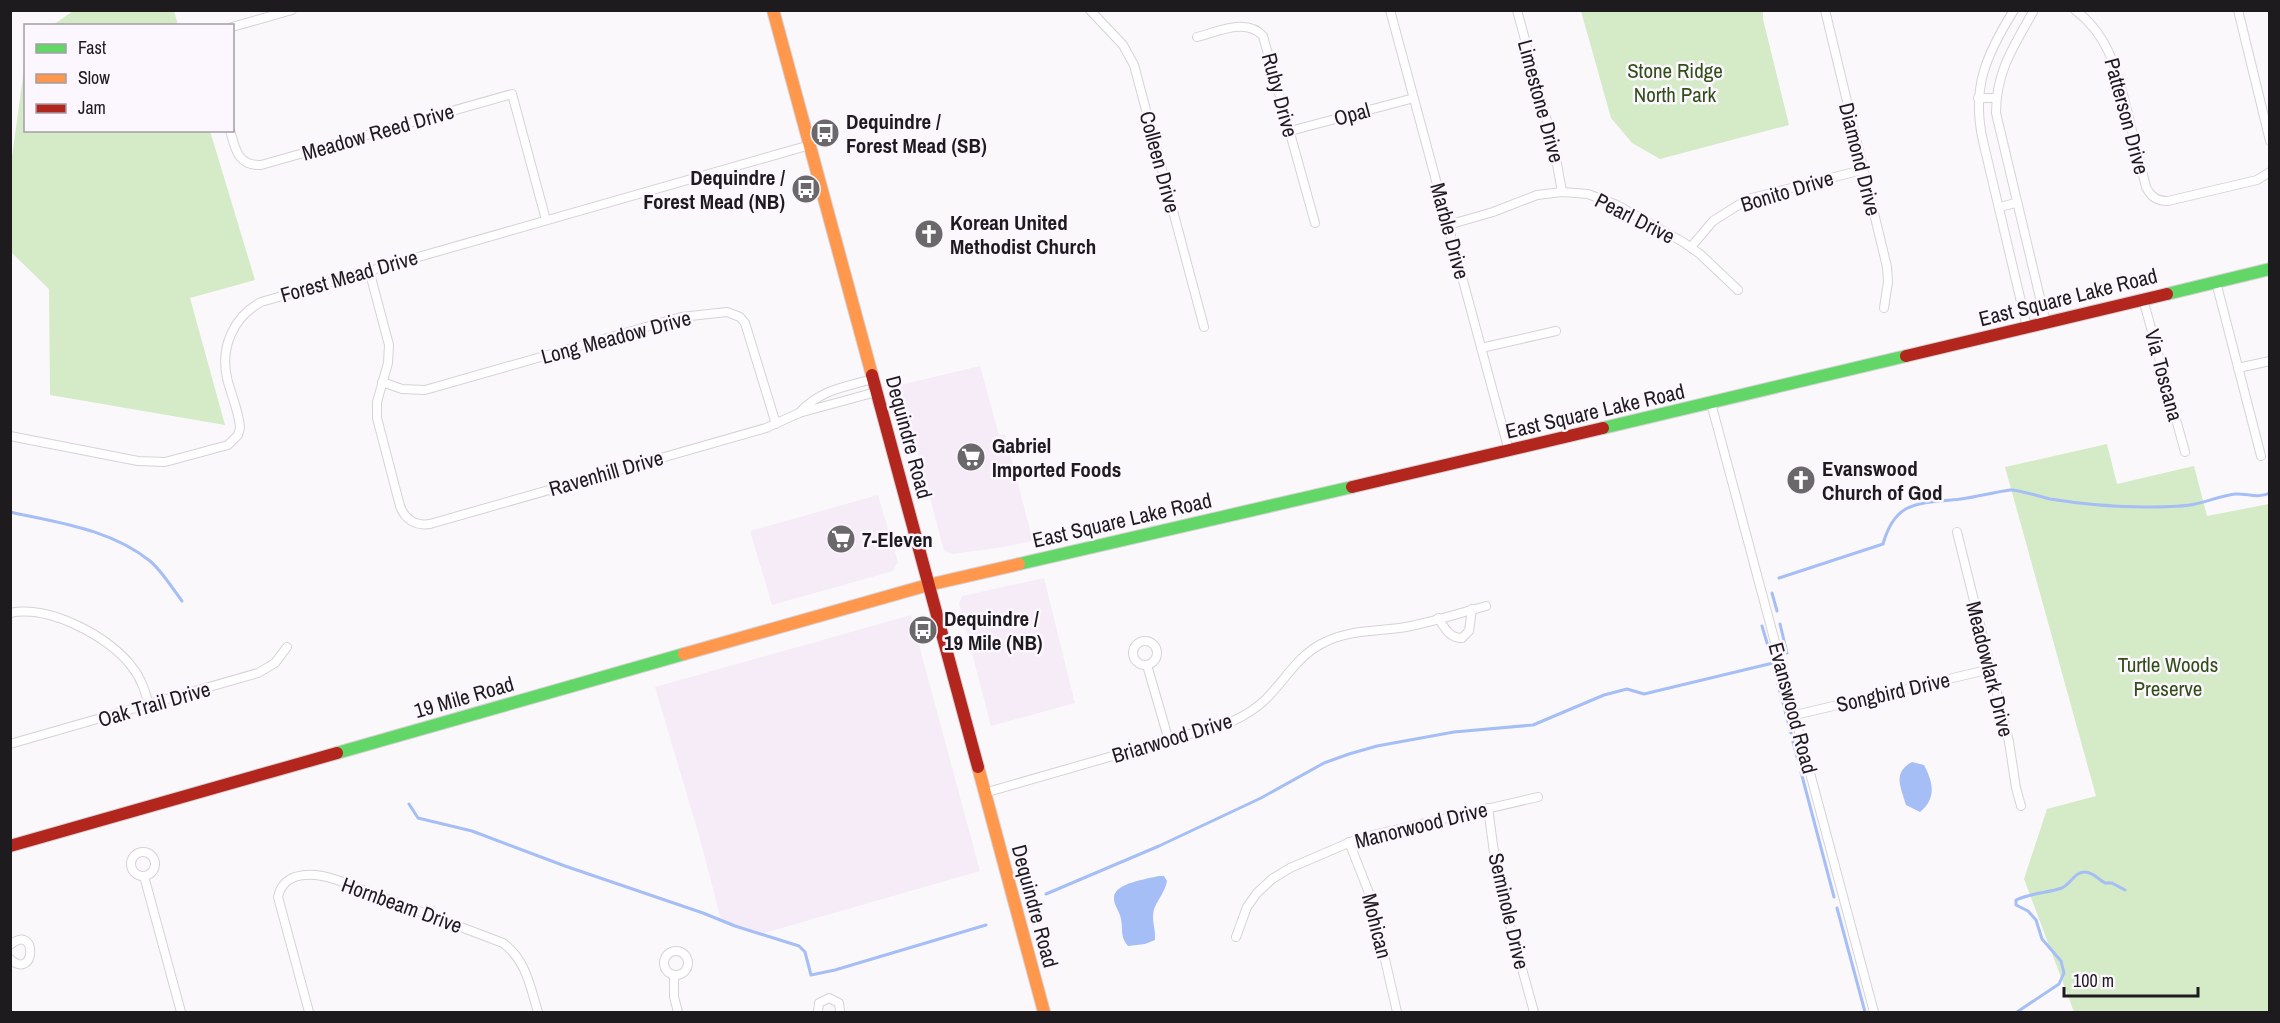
<svg xmlns="http://www.w3.org/2000/svg" width="2280" height="1023" font-family="'Archivo Narrow',sans-serif">
  <style>
    .built { fill: #f5ecf7 }
    .green { fill: #d5eac6 }
    .water { fill: #a5bef6 }
    .lines { fill: none; stroke-linecap: round; stroke-linejoin: round }
    .stream { stroke: #a5bef6; stroke-width: 3 }
    .street-casing { stroke: #d6d3d7; stroke-width: 10 }
    .fast-casing { stroke: #d6d3d7; stroke-width: 14 }
    .slow-casing { stroke: #d6d3d7; stroke-width: 14 }
    .jam-casing { stroke: #d6d3d7; stroke-width: 14 }
    .street { stroke: #fefeff; stroke-width: 8 }
    .fast { stroke: #63d668; stroke-width: 12 }
    .slow { stroke: #ff974d; stroke-width: 12 }
    .jam { stroke: #b3261e; stroke-width: 12 }
    .labels { text-anchor: middle; dominant-baseline: central; stroke-width: 5; stroke-linejoin: round; paint-order: stroke }
    .park-label { font-size: 21px; fill: #304e15; stroke: #fcf6fe }
    .street-label { font-size: 21px; fill: #1e1b1f; stroke: #fcf6fe }
    .poi-label { font-size: 21px; font-weight: bold; fill: #1e1b1f; stroke: #fcf6fe; text-anchor: start }
  </style>
  <rect width="100%" height="100%" fill="#fbf8fc"/>
  <g class="built">
    <path d="M980,366l19,69 6,-1 28,107 -29,6 -52,7 -8,-3 -44,-166z"/>
    <path d="M878,495l20,67 -5,9 -121,34 -22,-74z"/>
    <path d="M1044,578l31,125 -84,23 -32,-122 3,-8z"/>
    <path d="M911,615l69,256 -219,63 -40,-14 -21,-81 -45,-152z"/>
  </g>
  <g class="green">
    <path d="M73,11h101l4,14h-125z"/>
    <path d="M1581,11h182v8l26,106 -129,34 -28,-16 -21,-25z"/>
    <path d="M25,62l1,68 184,1 45,149 -65,18 35,127 -175,-30 -1,-106 -38,-37v-88z"/>
    <path d="M2107,444l10,40 77,-18 13,50 62,-12v508h-195l-50,-133 23,-70 49,-13 -91,-329z"/>
  </g>
  <g class="water">
    <path d="M1912,762l12,3c9,17 13,33 -4,47l-14,-7c-5,-18 -14,-32 6,-43z"/>
    <path d="M1159,876h5l3,5c-2,11 -9,18 -13,28 -3,11 2,20 1,31l-10,4 -17,2c-8,-9 -5,-16 -7,-27 -1,-7 -8,-15 -7,-22 1,-14 33,-18 45,-21z"/>
  </g>
  <g class="lines">
    <g class="stream">
      <path d="M10,512c49,11 100,17 140,49 12,10 22,27 32,40"/>
      <path d="M1779,578l104,-34c13,-46 38,-40 78,-45 16,-2 33,-7 49,-9 7,-1 31,7 40,9 31,5 64,8 95,8 15,0 31,0 45,-2 15,-2 29,-9 45,-11 12,-1 22,5 35,-1"/>
      <path d="M1772,593l5,18"/>
      <path d="M1780,624l7,29"/>
      <path d="M1778,684l13,49"/>
      <path d="M1793,742l5,18"/>
      <path d="M1801,772l33,125"/>
      <path d="M409,804l9,14 54,13 93,35 138,47 32,13 64,20 6,6 6,23 24,-5 151,-45"/>
      <path d="M1046,894l113,-48 102,-48 63,-35 25,-9 28,-8 77,-14 79,-7 71,-30 23,-6 17,5 129,-31 -11,-37"/>
      <path d="M1837,908l28,104"/>
      <path d="M2017,1012l42,-28 5,-11 -3,-12 -19,-22 -6,-19 -8,-9 -12,-6v-5c15,-7 31,-7 46,-12 9,-4 12,-16 23,-16 8,0 13,7 20,11h7l13,7"/>
    </g>
    <g class="street-casing">
      <g id="street">
        <path d="M1090,10l33,35 11,20 70,262"/>
        <path d="M1390,10l119,441"/>
        <path d="M1517,10l37,137 8,45"/>
        <path d="M1825,10l62,257 1,15 -4,26"/>
        <path d="M2014,10c-28,45 -43,78 -31,131l44,186"/>
        <path d="M2034,10c-20,36 -38,61 -38,103l50,210"/>
        <path d="M2075,10c34,25 42,62 52,100 6,26 13,52 19,77 5,10 11,14 22,14l89,-21 13,-8"/>
        <path d="M2238,10l32,131"/>
        <path d="M232,27l60,-17"/>
        <path d="M1197,37c20,-5 50,-20 66,-1l52,187"/>
        <path d="M1978,98h18"/>
        <path d="M230,130c5,19 8,36 31,35l251,-71 34,126"/>
        <path d="M1290,131l124,-33"/>
        <path d="M1999,207l17,-4"/>
        <path d="M1448,225l45,-13 44,-17 25,-3 26,2 29,11 66,37 17,12 38,36"/>
        <path d="M1691,247l22,-26 35,-22 114,-29"/>
        <path d="M369,270l20,75 -1,18 -11,39v16l23,88c5,14 16,20 30,18l336,-96 33,-15 77,-21"/>
        <path d="M2216,282l45,174"/>
        <path d="M2143,299l42,153"/>
        <path d="M1481,348l75,-17"/>
        <path d="M2238,368l32,-7"/>
        <path d="M382,382l20,7 23,1 256,-73 46,-5 13,5 5,6 31,101"/>
        <path d="M1711,403l163,609"/>
        <path d="M799,413c21,-23 45,-26 74,-34"/>
        <path d="M10,436l128,25 27,1 63,-17 10,-10 2,-7c-1,-17 -9,-33 -13,-50 -7,-32 7,-61 34,-76l549,-157"/>
        <path d="M1957,532l52,210 7,46 5,18"/>
        <path d="M10,613c39,-8 99,23 122,54 9,11 13,24 17,38"/>
        <path d="M1438,618c7,10 11,20 24,20l7,-7 3,-22"/>
        <circle cx="1145" cy="653" r="12"/>
        <path d="M1147,665l22,76"/>
        <path d="M1795,715l196,-46"/>
        <path d="M10,744l248,-71 17,-10 12,-16"/>
        <path d="M984,793l247,-71c13,-6 25,-13 35,-23 19,-19 31,-42 55,-55 27,-15 56,-12 85,-17 27,-5 54,-14 80,-21"/>
        <path d="M1488,808l10,74 36,130"/>
        <path d="M1349,842l22,56 26,114"/>
        <circle cx="143" cy="864" r="12"/>
        <path d="M144,876l37,136"/>
        <path d="M1236,937l11,-30 10,-14 15,-14 18,-11 70,-30 178,-41"/>
        <path d="M10,945c28,-23 26,37 0,14"/>
        <circle cx="676" cy="963" r="12"/>
        <path d="M674,975v22l4,15"/>
        <path d="M309,1012l-31,-115c6,-28 38,-24 59,-17l166,63c23,17 27,43 35,69"/>
        <path d="M818,1012l1,-9 10,-5 10,5 1,9"/>
      </g>
    </g>
    <g class="fast-casing">
      <g id="fast">
        <path d="M2167,294l103,-25"/>
        <path d="M1603,428l303,-72"/>
        <path d="M1019,564l333,-77"/>
        <path d="M337,753l347,-99"/>
      </g>
    </g>
    <g class="slow-casing">
      <g id="slow">
        <path d="M773,10l99,365"/>
        <path d="M684,654l244,-69 91,-21"/>
        <path d="M978,767l66,245"/>
      </g>
    </g>
    <g class="jam-casing">
      <g id="jam">
        <path d="M1906,356l261,-62"/>
        <path d="M872,375l106,392"/>
        <path d="M1352,487l251,-59"/>
        <path d="M10,846l327,-93"/>
      </g>
    </g>
    <use href="#street" class="street"/>
    <use href="#fast" class="fast"/>
    <use href="#slow" class="slow"/>
    <use href="#jam" class="jam"/>
  </g>
  <defs>
    <g id="bus-disc" transform="scale(1.5)"><circle r="9.5" fill="#6b686c" stroke="#fcf6fe"/><path d="M-5-6H5V4H4V6H2V4H-2V6H-4V4H-5ZM-3.5-4V0h7V-4ZM-3.5 1.2v1.5H-2V1.2ZM2 1.2v1.5H3.5V1.2Z" fill="#fff"/></g>
    <g id="church-disc" transform="scale(1.5)"><circle r="9.5" fill="#6b686c" stroke="#fcf6fe"/><path d="M-1.2-6h2.4v3.5h3.3v2.4h-3.3V6h-2.4V-.1h-3.3v-2.4h3.3Z" fill="#fff"/></g>
    <g id="supermarket-disc" transform="scale(1.5)"><circle r="9.5" fill="#6b686c" stroke="#fcf6fe"/><path d="M-6-5.5h2.5l.6 2H6L4.5 2H-2.5L-4.4-4H-6ZM-1.5 3.2a1.3 1.3 0 1 0 .1 0ZM3 3.2a1.3 1.3 0 1 0 .1 0Z" fill="#fff"/></g>
  </defs>
  <g fill-rule="evenodd">
    <use href="#bus-disc" x="825" y="133"/>
    <use href="#bus-disc" x="806" y="189"/>
    <use href="#church-disc" x="929" y="234"/>
    <use href="#supermarket-disc" x="971" y="457"/>
    <use href="#church-disc" x="1801" y="480"/>
    <use href="#supermarket-disc" x="841" y="539"/>
    <use href="#bus-disc" x="923" y="630"/>
  </g>
  <g class="labels">
    <g class="park-label">
      <text x="1675" y="70">Stone Ridge<tspan x="1675" dy="24">North Park</tspan></text>
      <text x="2168" y="664">Turtle Woods<tspan x="2168" dy="24">Preserve</tspan></text>
    </g>
    <g class="street-label">
      <text transform="translate(1280 95) rotate(75)">Ruby Drive</text>
      <text transform="translate(1541 101) rotate(75)">Limestone Drive</text>
      <text transform="translate(1352 114) rotate(-15)">Opal</text>
      <text transform="translate(2127 116) rotate(75)">Patterson Drive</text>
      <text transform="translate(378 132) rotate(-16)">Meadow Reed Drive</text>
      <text transform="translate(1860 159) rotate(76)">Diamond Drive</text>
      <text transform="translate(1160 162) rotate(75)">Colleen Drive</text>
      <text transform="translate(1787 191) rotate(-17)">Bonito Drive</text>
      <text transform="translate(1635 218) rotate(27)">Pearl Drive</text>
      <text transform="translate(1450 231) rotate(75)">Marble Drive</text>
      <text transform="translate(349 276) rotate(-16)">Forest Mead Drive</text>
      <text transform="translate(2068 297) rotate(-14)">East Square Lake Road</text>
      <text transform="translate(616 337) rotate(-15)">Long Meadow Drive</text>
      <text transform="translate(2164 375) rotate(75)">Via Toscana</text>
      <text transform="translate(1595 411) rotate(-13)">East Square Lake Road</text>
      <text transform="translate(909 437) rotate(75)">Dequindre Road</text>
      <text transform="translate(606 473) rotate(-16)">Ravenhill Drive</text>
      <text transform="translate(1122 520) rotate(-13)">East Square Lake Road</text>
      <text transform="translate(1990 669) rotate(76)">Meadowlark Drive</text>
      <text transform="translate(1893 692) rotate(-13)">Songbird Drive</text>
      <text transform="translate(464 697) rotate(-16)">19 Mile Road</text>
      <text transform="translate(154 704) rotate(-16)">Oak Trail Drive</text>
      <text transform="translate(1793 708) rotate(75)">Evanswood Road</text>
      <text transform="translate(1172 738) rotate(-17)">Briarwood Drive</text>
      <text transform="translate(1421 825) rotate(-14)">Manorwood Drive</text>
      <text transform="translate(402 905) rotate(20)">Hornbeam Drive</text>
      <text transform="translate(1035 906) rotate(75)">Dequindre Road</text>
      <text transform="translate(1509 911) rotate(77)">Seminole Drive</text>
      <text transform="translate(1377 926) rotate(76)">Mohican</text>
    </g>
    <g class="poi-label">
      <text x="846" y="121">Dequindre /<tspan x="846" dy="24">Forest Mead (SB)</tspan></text>
      <text x="785" y="177" text-anchor="end">Dequindre /<tspan x="785" dy="24">Forest Mead (NB)</tspan></text>
      <text x="950" y="222">Korean United<tspan x="950" dy="24">Methodist Church</tspan></text>
      <text x="992" y="445">Gabriel<tspan x="992" dy="24">Imported Foods</tspan></text>
      <text x="1822" y="468">Evanswood<tspan x="1822" dy="24">Church of God</tspan></text>
      <text x="862" y="539">7-Eleven</text>
      <text x="944" y="618">Dequindre /<tspan x="944" dy="24">19 Mile (NB)</tspan></text>
    </g>
  </g>
  <rect width="2280" height="1023" fill="none" stroke="#1e1b1f" stroke-width="24"/>
  <rect x="24" y="24" width="210" height="108" fill="#fcf6fe" stroke="#a39ea5" stroke-width="1.5"/>
  <rect x="36" y="44" width="30" height="9" fill="#63d668" stroke="#a39ea5" stroke-width="1.5"/>
  <text x="78" y="54" font-size="18" fill="#1e1b1f">Fast</text>
  <rect x="36" y="74" width="30" height="9" fill="#ff974d" stroke="#a39ea5" stroke-width="1.5"/>
  <text x="78" y="84" font-size="18" fill="#1e1b1f">Slow</text>
  <rect x="36" y="104" width="30" height="9" fill="#b3261e" stroke="#a39ea5" stroke-width="1.5"/>
  <text x="78" y="114" font-size="18" fill="#1e1b1f">Jam</text>
  <path d="M2064 987v9h134v-9" fill="none" stroke="#1e1b1f" stroke-width="3"/>
  <text x="2073" y="987" font-size="18" fill="#1e1b1f" stroke="#fcf6fe" stroke-width="4.5" paint-order="stroke">100 m</text>
</svg>
